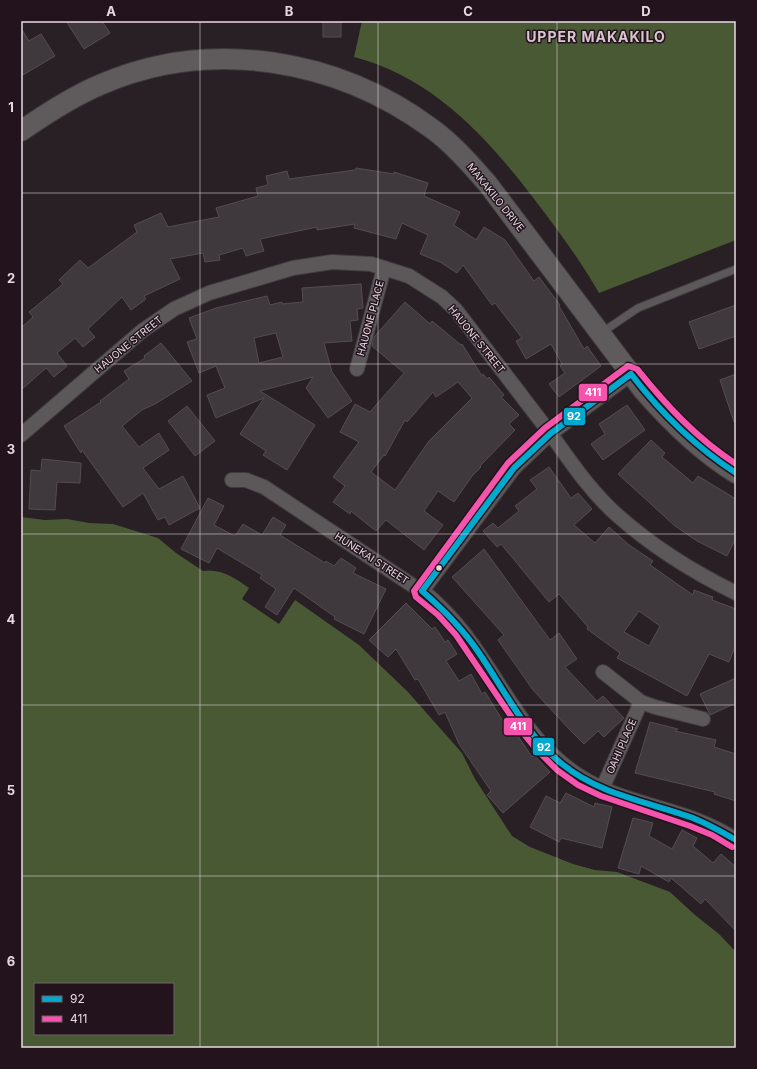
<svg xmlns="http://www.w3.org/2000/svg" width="757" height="1069" font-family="Inter,sans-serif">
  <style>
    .forest { fill: #485934; fill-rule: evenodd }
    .building { fill: #3f383c; stroke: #544c50; fill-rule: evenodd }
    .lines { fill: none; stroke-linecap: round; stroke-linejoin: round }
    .lane-casing { stroke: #423b3e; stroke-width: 9 }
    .street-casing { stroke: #423b3e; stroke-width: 16 }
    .secondary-casing { stroke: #423b3e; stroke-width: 22 }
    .lane { stroke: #5c585a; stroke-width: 7 }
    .street { stroke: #5c585a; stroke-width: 14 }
    .secondary { stroke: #5f5b5c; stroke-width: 20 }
    .bus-1-casing { stroke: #22131c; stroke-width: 9 }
    .bus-2-casing { stroke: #22131c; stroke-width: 9 }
    .bus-1 { stroke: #00a9ce; stroke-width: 6 }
    .bus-2 { stroke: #f653ac; stroke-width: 6 }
    .grid { fill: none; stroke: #e6dae0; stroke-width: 1; stroke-opacity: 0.55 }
    .bus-dot { fill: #e6dae0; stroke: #22131c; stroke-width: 1.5 }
    .labels { text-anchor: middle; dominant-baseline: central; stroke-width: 3; stroke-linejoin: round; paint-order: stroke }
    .street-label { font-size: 10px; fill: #e6dae0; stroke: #22131c }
    .district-label { font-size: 14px; font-weight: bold; letter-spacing: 1px; fill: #dbc5d1; stroke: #22131c }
    .line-badge { stroke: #22131c; stroke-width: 1.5 }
    .badge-label { font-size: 11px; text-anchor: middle; font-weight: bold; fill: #fff }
    .neatline { fill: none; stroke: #e6dae0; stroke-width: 1.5 }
    .grid-label { font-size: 13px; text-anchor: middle; font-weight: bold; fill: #e6dae0 }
  </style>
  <rect width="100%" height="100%" fill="#282024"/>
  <g class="forest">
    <path d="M362,21h374v219l-137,53c-17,-30 -37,-57 -58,-85 -49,-65 -105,-130 -187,-151z"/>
    <path d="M21,517l24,3 22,-1 22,4 24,1 45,14 18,15 27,18c18,-3 32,7 46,17l-7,11 37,25 16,-24 64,45 49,47 54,61 13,26 37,57 18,11 43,17 22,6 22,2 53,20 25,23 24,19 17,18v96h-715zM35,984h138v50h-138z"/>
  </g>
  <g class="building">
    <path d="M66,21h36l8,12 -26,16z"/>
    <rect x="323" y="21" width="18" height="16"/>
    <path d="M21,28l8,13 12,-7 14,22 -34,20z"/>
    <path d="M356,168l38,6v-2l34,11 -4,13 36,16 -6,13 22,15 8,-13 21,13 29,41 5,-4 21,28 -1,1 25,43 3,-3 14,20 -42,31 -10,-13 16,-11 -5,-7 2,-2 -11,-20 -25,15 -10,-18 6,-3 -27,-35 -3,2 -29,-40 -6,8 -17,-11 -20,-8 8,-19 -26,-12 -6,16 -42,-11 1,-4 -38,6v-3l-57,12 4,12 -18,5 -3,-8 -24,7 1,5 -15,2 -2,-9 -33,6 10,20 -36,17 2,3 -15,11 -9,-13 -34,32 7,8 -12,10 -8,-9 -18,15 10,13 -13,11 -8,-9 -25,22v-62l12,-11 -4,-5 34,-28 -4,-4 21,-20 8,8 49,-36 -3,-7 27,-12 7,14 51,-10 -3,-9 42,-12 -2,-8 12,-3 -2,-9 21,-5 2,8 66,-9z"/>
    <path d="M361,284l2,24 -6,1 1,11 -8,1 2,20 -28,2 8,29 20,29 -24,17 -22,-30 7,-11 -53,14 55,34 -28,45 -24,-15 3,-4 -26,-17 24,-36 -48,20 -9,-23 18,-7 -9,-22 -17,7 -12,-31 10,-3 -8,-21 27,-10 51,-12 3,9 12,-3v2l21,-2 -1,-14zM276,333l7,24 -24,6 -5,-25z"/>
    <path d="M405,302l25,22 2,-3 29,24 1,-1 20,32 1,-2 4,5 2,-2 15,18 -3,2 18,18 -10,9 6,6 -35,36 1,1 -9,9 -18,26 -16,-11 -14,20 19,14 -19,25 -38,-30 -10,11 -25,-20 -1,3 -17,-12 12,-16 -12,-9 26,-35 -19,-10 15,-28 15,8 34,-39 -32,-27 2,-9zM458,382l14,16 -43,43 -34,49 -24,-18 13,-17 1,1 20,-36 2,2 26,-30 3,5z"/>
    <path d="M736,305v31l-37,13 -10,-27z"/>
    <path d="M161,343l31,38 -37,23 -13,6 -20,16 17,21 20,-14 10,17 -26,18 16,21 24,-13 17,32 -31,17 -4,-8 -7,3 -15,-27 -20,14 -41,-57 -1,3 -17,-27 37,-24 -1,-1 29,-22 -5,-8 21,-13 -1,-2z"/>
    <path d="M736,374v48h-2l-14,-42z"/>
    <path d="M627,405l18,25 -42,30 -12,-16 14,-10 -6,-10z"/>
    <path d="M187,406l28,35 -20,15 -27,-35z"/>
    <path d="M651,440l14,13 -3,4 31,26 5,-7 38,23v39l-9,18 -30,-15 -22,-15 -57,-52z"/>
    <path d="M42,459l39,4 -1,20 -23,-1 -2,28 -26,-1 2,-39 10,1z"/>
    <path d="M549,467l22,31 7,-5 14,16 -18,16 21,18 14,-16 20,18 24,16 -3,4 43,30 1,-5 19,7 -1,3 24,9v35l-7,18 -20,-8 -22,42 -70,-38 3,-5 -33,-24 1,-2 -29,-33 -10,8 -48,-58 -4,3 -14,-16 10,-8 5,5 21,-17 -4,-5 22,-17 -7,-9zM639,611l21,15 -11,20 -25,-14z"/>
    <path d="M208,498l16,8 -10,19 21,11 8,-12 19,11 11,-18 13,8 -6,10 45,28 1,-2 8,5 7,-8 15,10 -3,5 33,16 -22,45 -30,-15 1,-2 -41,-29 -17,27 -12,-8 11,-18 -16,-11 2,-3 -45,-27 -8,15 -28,-14z"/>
    <path d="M484,549l66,91 9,-7 18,26 -12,8 32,34 6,-5 21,22 -20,19 -6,-6 -14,13 -15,-15 -36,-39 -35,-50 6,-5 -52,-58z"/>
    <path d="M406,603l26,26 3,-2 10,15 3,-2 9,14 -11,7 13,20 12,-7 11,20 3,-2 21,34 4,-2 22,33 2,-2 16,17 -47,41 -16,-18 4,-4 -32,-47 -14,-32 -6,3 -21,-36 -3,1 -19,-31 -8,8 -19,-17z"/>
    <path d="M736,678v25l-26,12 -10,-21z"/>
    <path d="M650,722l28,7 -3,2 41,9 -2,7 22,7v47l-22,-7 1,-2 -80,-19z"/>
    <path d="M566,793l28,14 1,-4 17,4 -10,41 -41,-10 -2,4 -29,-15 16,-31 14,7z"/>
    <path d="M633,818l20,5 -4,13 23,13 10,-19 15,8 -4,8 20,17 8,-9 15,13v64l-31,-32 -4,5 -30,-26 -2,4 -28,-16 -2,8 -21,-6z"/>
  </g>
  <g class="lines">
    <g class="lane-casing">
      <path id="lane" d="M601,333l37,-25 98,-39"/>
    </g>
    <g class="street-casing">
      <g id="street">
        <path d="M357,369l27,-101"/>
        <path d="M21,435l121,-104 32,-22 35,-16 84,-25 39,-6 39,2 38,12 33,21 14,13c31,41 63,82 94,123 21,29 40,58 67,82 36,32 76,57 119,78"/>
        <path d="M232,480h14l18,7 166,110c12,11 23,22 33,35 34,43 57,97 100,132 52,44 118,39 173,76"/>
        <path d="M422,591l92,-123 36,-34 81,-60"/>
        <path d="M603,672l38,30 14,5 48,12"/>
        <path d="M602,789l39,-87"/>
      </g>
    </g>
    <g class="secondary-casing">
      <path id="secondary" d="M21,131c26,-18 52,-35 81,-47 109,-47 235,-25 329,44 21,15 39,36 56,55l156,207c27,31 57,61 93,83"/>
    </g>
    <use href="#lane" class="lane"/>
    <use href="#street" class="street"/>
    <use href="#secondary" class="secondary"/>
    <g class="bus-1-casing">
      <path id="bus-1" d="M736,473c-42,-27 -75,-60 -105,-99l-81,60 -36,34 -92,123c22,19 41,38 57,62 26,38 47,82 83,111 38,31 87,38 131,54 15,6 29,14 43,22"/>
    </g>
    <g class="bus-2-casing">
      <path id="bus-2" d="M732,847l-20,-12 -22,-9 -89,-30 -23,-11 -21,-15 -20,-20 -18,-22 -63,-93 -18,-20 -22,-18 -2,-6 94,-128 37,-35 83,-62 9,3c29,36 59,69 99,95"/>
    </g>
    <use href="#bus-1" class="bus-1"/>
    <use href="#bus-2" class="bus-2"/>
  </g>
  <path class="grid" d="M200,21v1027M378,21v1027M557,21v1027M21,193h715M21,364h715M21,534h715M21,705h715M21,876h715"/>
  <circle class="bus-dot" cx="439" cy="568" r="3.5"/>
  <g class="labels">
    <g class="street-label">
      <text transform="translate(496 197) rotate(51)">MAKAKILO DRIVE</text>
      <text transform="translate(370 318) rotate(-75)">HAUONE PLACE</text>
      <text transform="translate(477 339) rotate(51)">HAUONE STREET</text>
      <text transform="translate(128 344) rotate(-39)">HAUONE STREET</text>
      <text transform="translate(372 558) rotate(33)">HUNEKAI STREET</text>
      <text transform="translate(621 746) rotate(-66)">OAHI PLACE</text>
    </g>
    <g class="district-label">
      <text x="596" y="36">UPPER MAKAKILO</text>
    </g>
  </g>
  <g class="line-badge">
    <rect x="578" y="383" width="30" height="19" rx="4" fill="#f653ac"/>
    <rect x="563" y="407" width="23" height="19" rx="4" fill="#00a9ce"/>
    <rect x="503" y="717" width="30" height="19" rx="4" fill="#f653ac"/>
    <rect x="532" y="737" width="23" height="19" rx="4" fill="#00a9ce"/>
  </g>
  <g class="badge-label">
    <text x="593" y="396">411</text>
    <text x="574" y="420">92</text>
    <text x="518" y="730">411</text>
    <text x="544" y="751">92</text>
  </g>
  <rect width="757" height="1069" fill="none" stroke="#22131c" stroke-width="44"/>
  <rect x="34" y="983" width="140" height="52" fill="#22131c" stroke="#70636a"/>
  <rect x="42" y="996" width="20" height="6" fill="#00a9ce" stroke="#70636a"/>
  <text x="70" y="1003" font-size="12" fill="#e6dae0">92</text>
  <rect x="42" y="1016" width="20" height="6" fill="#f653ac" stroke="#70636a"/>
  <text x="70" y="1023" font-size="12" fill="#e6dae0">411</text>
  <rect x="22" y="22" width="713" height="1025" class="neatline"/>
  <g class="grid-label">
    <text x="111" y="16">A</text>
    <text x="289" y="16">B</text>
    <text x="468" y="16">C</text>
    <text x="646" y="16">D</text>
    <text x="11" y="112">1</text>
    <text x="11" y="283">2</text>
    <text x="11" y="454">3</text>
    <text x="11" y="624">4</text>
    <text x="11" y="795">5</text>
    <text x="11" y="966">6</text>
  </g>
</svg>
